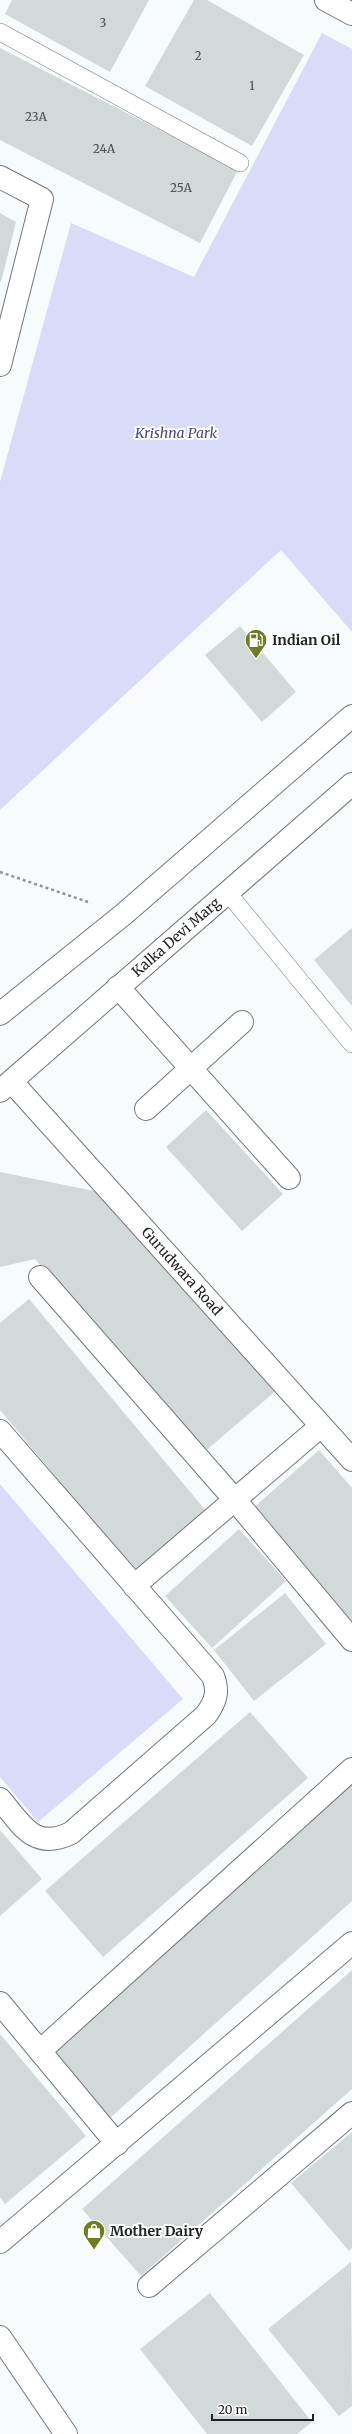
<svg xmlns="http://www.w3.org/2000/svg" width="352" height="2434" font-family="Merriweather,serif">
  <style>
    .green { fill: #dadaf9 }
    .building { fill: #d3d8d9 }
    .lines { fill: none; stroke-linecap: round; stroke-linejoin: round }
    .service-casing { stroke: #747779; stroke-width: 18 }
    .minor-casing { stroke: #747779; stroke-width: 24 }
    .tertiary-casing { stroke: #747779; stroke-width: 24 }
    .secondary-casing { stroke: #747779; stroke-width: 24 }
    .path { stroke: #909294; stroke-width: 2.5; stroke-dasharray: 3 3; stroke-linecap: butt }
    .service { stroke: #fff; stroke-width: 17 }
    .minor { stroke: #fff; stroke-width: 22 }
    .tertiary { stroke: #fff; stroke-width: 22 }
    .secondary { stroke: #fff; stroke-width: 22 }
    .labels { text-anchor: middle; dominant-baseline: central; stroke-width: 4; stroke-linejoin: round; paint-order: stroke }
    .number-label { font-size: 12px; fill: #4e5050 }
    .park-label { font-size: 14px; font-style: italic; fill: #4b467e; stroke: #fff }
    .poi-label { font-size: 14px; font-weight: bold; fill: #212323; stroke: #fff; text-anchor: start }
    .street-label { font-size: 14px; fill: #212323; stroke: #fff }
  </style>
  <rect width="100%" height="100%" fill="#f8fbfe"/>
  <g class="green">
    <path d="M322,33l30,16v583l-71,-82 -281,260v-328l71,-259 123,54z"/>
    <path d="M0,1484l183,215 -145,123 -38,-45z"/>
  </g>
  <g class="building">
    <path d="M12,0h137l-39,72 -105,-58z"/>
    <path d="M194,0h13l97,55 -52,91 -107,-60z"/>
    <path d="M0,48l238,122 -38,73 -200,-103z"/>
    <path d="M0,213l16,9 -15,60h-1z"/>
    <path d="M240,626l56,66 -34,30 -57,-67z"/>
    <path d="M352,928v78l-38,-46z"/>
    <path d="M206,1110l77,84 -41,37 -76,-84z"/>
    <path d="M0,1172l109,22 169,195 -75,64 -168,-194 -35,8z"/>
    <path d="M29,1299l178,213 -72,60 -135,-162v-87z"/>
    <path d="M319,1450l33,38v151l-109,-122z"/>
    <path d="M239,1529l47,52 -74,67 -47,-52z"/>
    <path d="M285,1593l41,51 -72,57 -40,-51z"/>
    <path d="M250,1712l58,66 -205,179 -58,-66z"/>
    <path d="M352,1784v117l-242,217 -58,-64z"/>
    <path d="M0,1830l42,49 -42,37z"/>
    <path d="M352,1970v119l-211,187 -59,-67z"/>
    <path d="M0,2034l86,102 -81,68 -5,-7z"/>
    <path d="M352,2132v116l-3,3 -58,-68z"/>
    <path d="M351,2262l1,144 -13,10 -71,-87z"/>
    <path d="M210,2293l102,129 -15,12h-90l-67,-85z"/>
  </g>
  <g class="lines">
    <g class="service-casing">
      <g id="service">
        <path d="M0,32l240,131"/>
        <path d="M228,893l124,151"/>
      </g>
    </g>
    <g class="minor-casing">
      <g id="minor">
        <path d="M0,177l42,22 -42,166"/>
        <path d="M118,987l171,191"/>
        <path d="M12,1082l340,378"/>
        <path d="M146,1109l96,-87"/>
        <path d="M40,1277l195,223 117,140"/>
        <path d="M0,1431l213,245c6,16 3,25 -7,39l-135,118c-37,18 -49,-8 -71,-34"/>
        <path d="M134,1586l187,-160"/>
        <path d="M0,2003l117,141"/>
        <path d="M40,2051l312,-282"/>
        <path d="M0,2242l352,-299"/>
        <path d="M149,2286l203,-173"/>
        <path d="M0,2337l66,97"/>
      </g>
    </g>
    <g class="tertiary-casing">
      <g id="tertiary">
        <path d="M0,1014l124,-100 228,-198"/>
        <path d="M0,1091l352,-307"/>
      </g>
    </g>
    <g class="secondary-casing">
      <path id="secondary" d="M326,0l26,14"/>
    </g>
    <path class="path" d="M0,872l91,31"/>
    <use href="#service" class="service"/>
    <use href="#minor" class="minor"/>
    <use href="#tertiary" class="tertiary"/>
    <use href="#secondary" class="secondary"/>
  </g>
  <defs>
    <g id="fuel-pin" transform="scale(1.15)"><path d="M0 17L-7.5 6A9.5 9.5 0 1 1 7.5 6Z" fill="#707b26" stroke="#fff"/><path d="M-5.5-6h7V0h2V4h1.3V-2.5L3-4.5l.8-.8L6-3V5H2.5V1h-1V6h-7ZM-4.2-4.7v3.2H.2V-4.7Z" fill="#fff"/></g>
    <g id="shop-pin" transform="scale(1.15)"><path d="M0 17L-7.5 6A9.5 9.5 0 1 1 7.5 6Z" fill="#707b26" stroke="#fff"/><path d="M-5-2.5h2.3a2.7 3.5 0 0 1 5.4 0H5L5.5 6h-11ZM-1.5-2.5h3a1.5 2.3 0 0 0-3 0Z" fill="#fff"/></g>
  </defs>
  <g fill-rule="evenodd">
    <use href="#fuel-pin" x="256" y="640"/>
    <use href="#shop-pin" x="94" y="2231"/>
  </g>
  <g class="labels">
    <g class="number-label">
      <text x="103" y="22">3</text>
      <text x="198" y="55">2</text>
      <text x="252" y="85">1</text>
      <text x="36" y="116">23A</text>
      <text x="104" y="148">24A</text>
      <text x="181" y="187">25A</text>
    </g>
    <g class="park-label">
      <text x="176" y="433">Krishna Park</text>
    </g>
    <g class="poi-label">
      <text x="272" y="640">Indian Oil</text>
      <text x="110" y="2231">Mother Dairy</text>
    </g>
    <g class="street-label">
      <text transform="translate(176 937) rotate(-41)">Kalka Devi Marg</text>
      <text transform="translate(182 1271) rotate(48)">Gurudwara Road</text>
    </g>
  </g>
  <path d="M212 2414v6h101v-6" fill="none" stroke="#212323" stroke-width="2"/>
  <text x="218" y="2414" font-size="12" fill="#212323" stroke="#ffffff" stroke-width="3" paint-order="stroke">20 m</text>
</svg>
